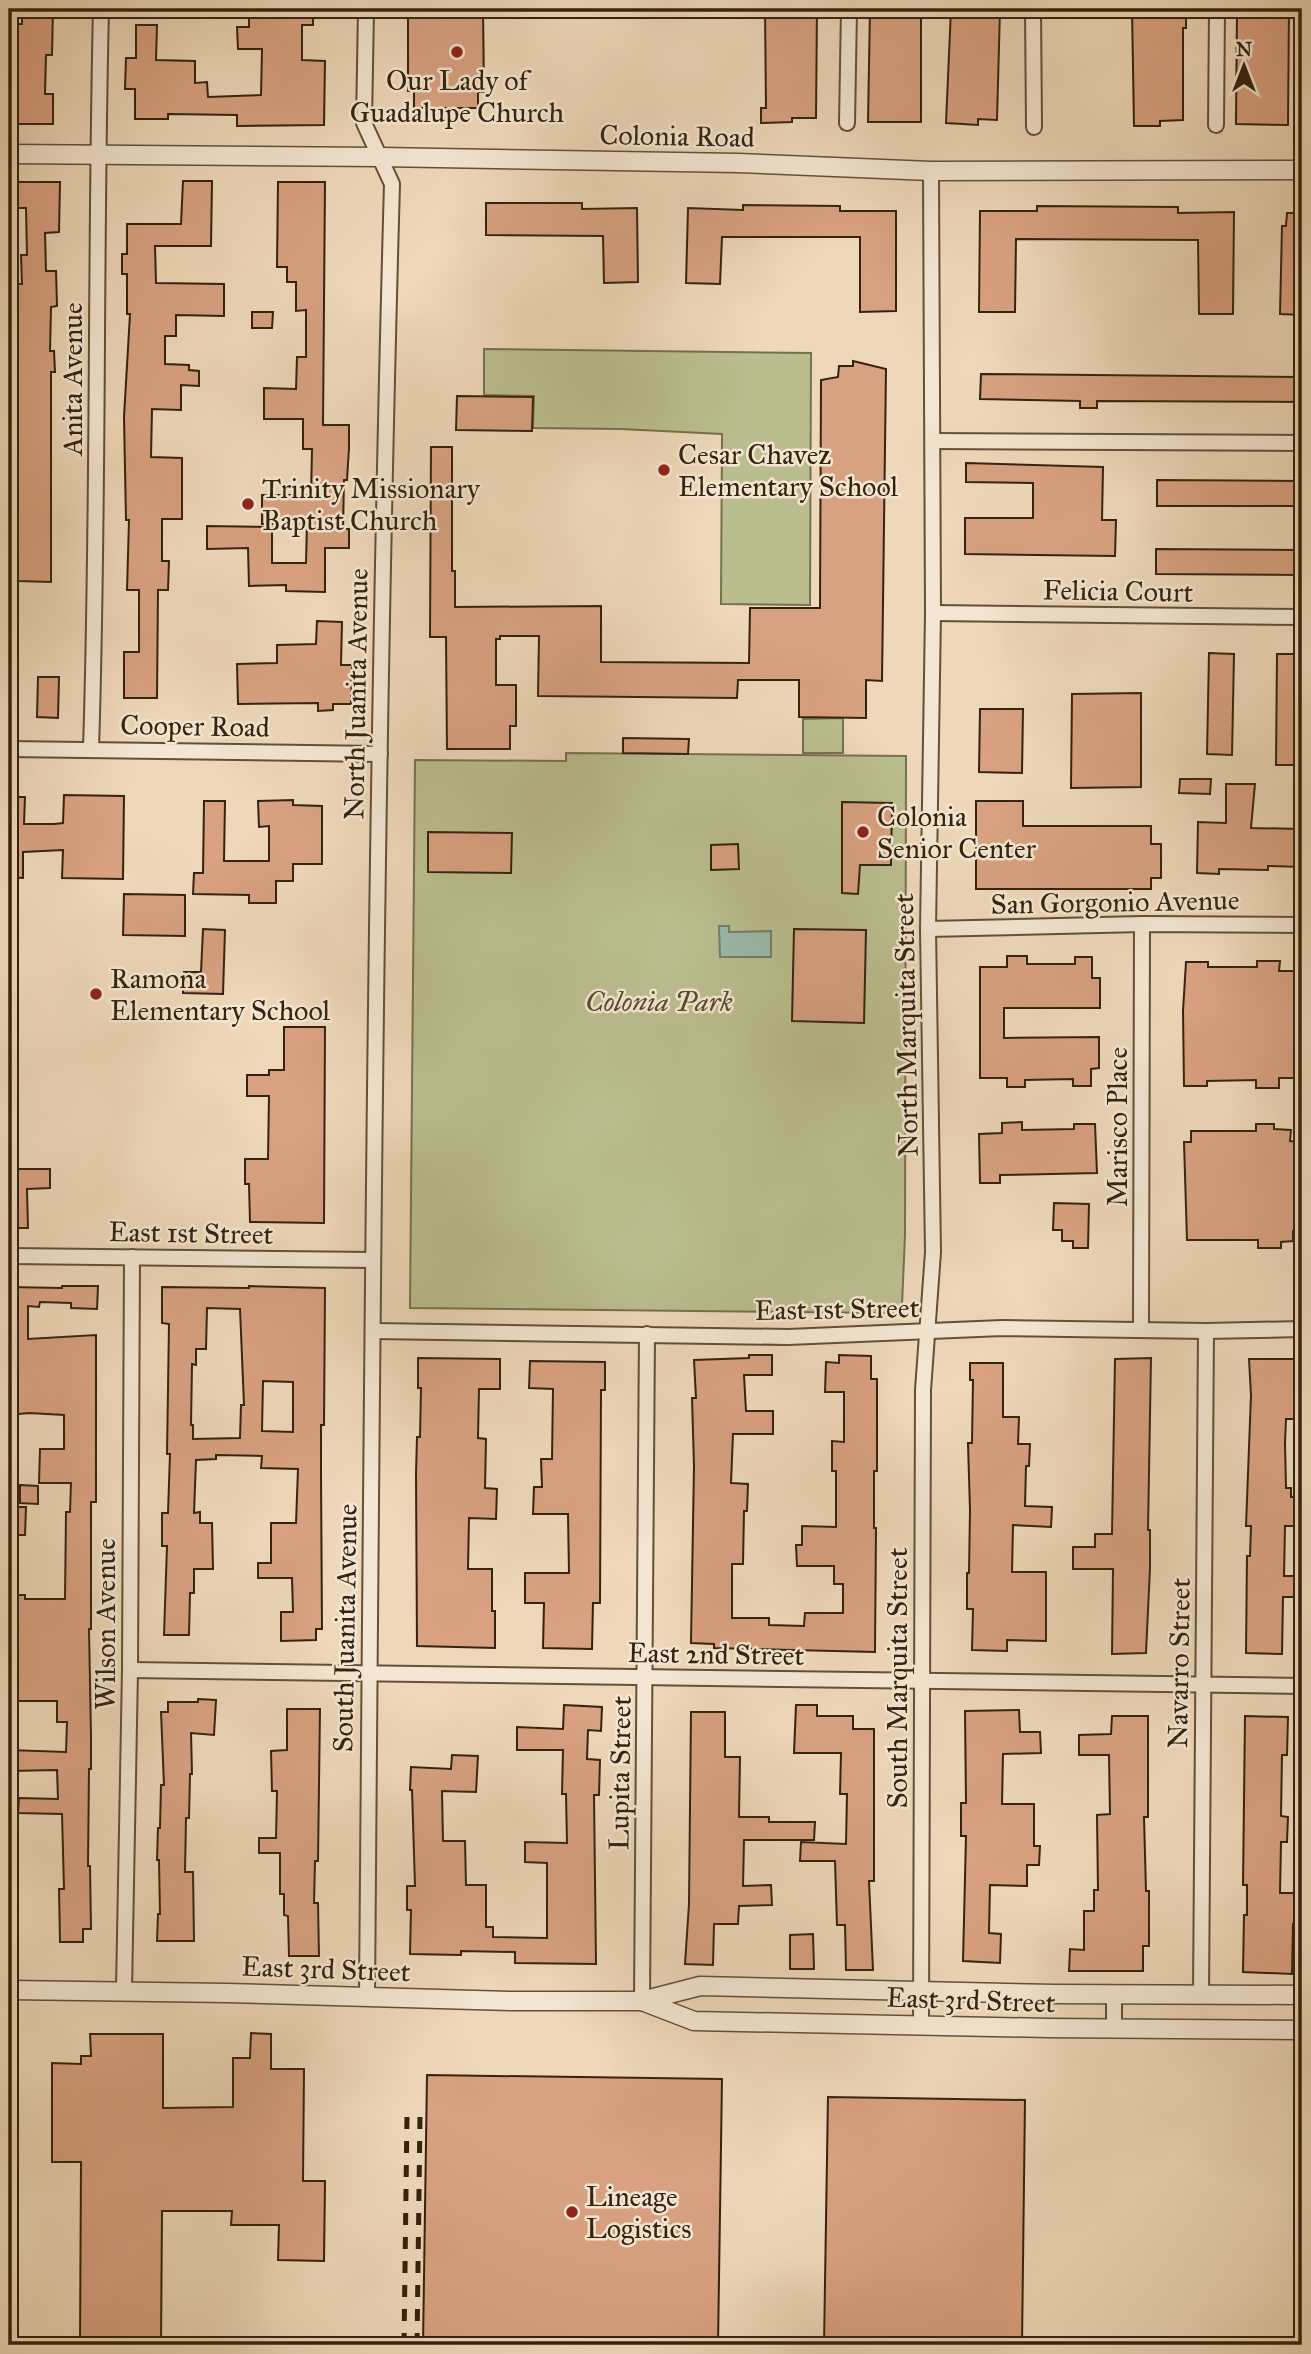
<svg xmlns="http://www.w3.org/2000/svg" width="1311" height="2354" font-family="'IM FELL Great Primer',serif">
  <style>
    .green { fill: #babe8f; stroke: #77704e; stroke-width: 2 }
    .water { fill: #9abaab; stroke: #717e6c; stroke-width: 2 }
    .building { fill: #d8a181; stroke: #34230e; stroke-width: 2; fill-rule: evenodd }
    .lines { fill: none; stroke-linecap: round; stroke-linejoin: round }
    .minor-casing { stroke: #625039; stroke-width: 18 }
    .tertiary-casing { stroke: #625039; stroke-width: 21 }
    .minor { stroke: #f4e6d2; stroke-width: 14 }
    .tertiary { stroke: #f4e6d2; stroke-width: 18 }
    .rail { stroke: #34230e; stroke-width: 5; stroke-dasharray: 12 12; stroke-linecap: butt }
    .poi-dot { fill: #8f2418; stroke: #f4e6d2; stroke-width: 2.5 }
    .labels { text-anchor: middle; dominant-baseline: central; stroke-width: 5; stroke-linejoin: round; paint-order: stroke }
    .poi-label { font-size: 28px; fill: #34230e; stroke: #f4e6d2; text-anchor: start }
    .street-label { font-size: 28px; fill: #34230e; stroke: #f4e6d2 }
    .park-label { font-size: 28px; font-style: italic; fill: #564a2e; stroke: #f4e6d2 }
  </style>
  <rect width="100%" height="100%" fill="#eed8b9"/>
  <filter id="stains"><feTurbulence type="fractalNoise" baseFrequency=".00286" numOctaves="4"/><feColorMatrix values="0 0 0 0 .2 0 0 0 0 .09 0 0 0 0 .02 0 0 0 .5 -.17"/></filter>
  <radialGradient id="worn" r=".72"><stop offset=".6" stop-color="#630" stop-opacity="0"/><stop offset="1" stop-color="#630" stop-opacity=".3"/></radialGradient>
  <g class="green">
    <path d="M484,349l327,4 -1,252 -89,-1 1,-170 -101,-5 -88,-1 1,-32 -50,-1z"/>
    <path d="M843,718v35h-40v-34z"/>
    <path d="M566,753l340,3 -1,479 -3,70 -8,8 -484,-5 5,-548 151,1z"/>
  </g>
  <path class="water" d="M719,926h10v6l42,-1v26h-51z"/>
  <g class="building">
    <path d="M22,9h31l-1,46h-6l-1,39h8v30h-44v-22h6v-9h2l1,-39h-9v-30h13z"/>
    <path d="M249,9h64v16h-11v35l23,1 -1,64 -87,1v-11l-69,-1v5h-33v-30h-10l1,-31h10v-33h21l-1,35 39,1v22l12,-1 1,15 53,-2 1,-46h-24l-1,-22h12z"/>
    <path d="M408,9h75l1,83h-6v16h-64v-17h-6z"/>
    <path d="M765,9h52l-1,109h-24v4l-31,1v-15h5z"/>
    <path d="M870,9h51v113h-53z"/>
    <path d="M951,9h49l-3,111 -19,-1v6l-32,-2z"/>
    <path d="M1132,9h54v19h-3v92l-23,1v5h-26z"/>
    <path d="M1237,9h52l-1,116 -52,-1z"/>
    <path d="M183,181h29l-1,65h-56l1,37 68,1v32l-48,-1v21h-11v28l24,1v5l10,1v15l-18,-1v25l-29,-1 -1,48 31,1v61h-20v42h7l-1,29h-10l-1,108h-33v-46h15v-62h-12l2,-70h-3l-2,-103 6,-103h-3v-40h-5v-20h5v-30h54z"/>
    <path d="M14,182h46l-1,50 -14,1 1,38h10l1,35 -6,1 -1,44h4l1,21h-4v210l-33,-1v-27h-9v-168l9,1 -2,-40h-7v-63h13l-1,-29h6l-1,-47h-12z"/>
    <path d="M278,182h47l-2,243h26v23l-2,32h-3l-1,49h6v19h-24v44l-39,-1v-6l-37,1 -1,-38 -41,1v-23l65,1v36h34l1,-39h-45v-29h49l1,-46h-9v-30h-39v-31l32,1 1,-32h9v-47l-10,1v-29h-9v-15h-10z"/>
    <path d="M486,203h96v6l55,-1 1,74 -34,1 -1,-47 -117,-1z"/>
    <path d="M743,205l97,1v5h56v100l-36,1v-75h-138l-2,47 -34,-1 2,-75 55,2z"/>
    <path d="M1037,206l141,1v6l56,-1 -1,102h-34l-1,-74 -182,-1 -1,73h-36l1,-101h57z"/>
    <path d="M1287,213h15v102l-22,-1 2,-88h4z"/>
    <path d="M252,312h21l-1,16h-20z"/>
    <path d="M853,361l33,8 -4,312 -16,-1v38l-67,-1v-37h-61l-1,18 -199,-2 1,-60h-39v3h-4v46h20v41h-6v23h-63l-1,-112h-16l1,-190h21v124h3v36l146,-1v56l148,1 1,-55h70l1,-228 17,-3 1,-11h14z"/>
    <path d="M981,374l321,3v25l-205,-1v7h-17v-7l-100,-2z"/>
    <path d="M457,396l76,1 -1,34 -76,-1z"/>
    <path d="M966,463l137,4 -1,53h14l-1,36 -150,-2v-36h68v-35l-67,-1z"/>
    <path d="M1157,480l145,1v25h-145z"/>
    <path d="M1156,549l146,1v25l-146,-1z"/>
    <path d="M317,621l25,1 -1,43h11l-1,39h-18v6l-15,1v-8l-80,1 -1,-40 40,-1v-18l39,-1z"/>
    <path d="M1209,653l25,1 -2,101 -25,-1z"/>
    <path d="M1277,654h25l-1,111h-25z"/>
    <path d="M38,677h21l-1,41 -21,-1z"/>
    <path d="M1141,693v94l-70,1 1,-94z"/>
    <path d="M980,709h43l-1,64 -43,-1z"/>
    <path d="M623,738l66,1 -1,15 -65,-1z"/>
    <path d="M1180,779h31l-1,15 -31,-1z"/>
    <path d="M1226,784h29l-4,44 51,1v38l-34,-1v4l-49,-1v5l-22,-1 1,-51 28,1z"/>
    <path d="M64,795l60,1 -1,83 -61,-1 1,-28 -40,2v26l-14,-1v-80h16l-1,27h30l9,-1z"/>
    <path d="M293,800v5l29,1v58h-29v17h-17v22h-27v-8l-56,-1 1,-21h9l1,-72h21l-1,60h45v-35l-10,1 -1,-26z"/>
    <path d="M976,801h47v25h128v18h10v34h-10v11h-175z"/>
    <path d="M842,802l50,1 -1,62h-31l-2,29 -16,-1z"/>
    <path d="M428,832l84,1 -1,40 -83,-1z"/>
    <path d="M738,844l1,25 -28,1v-25z"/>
    <path d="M124,894l61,1v41l-62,-1z"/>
    <path d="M203,929l22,1 -2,64 -40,-1 1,-21h17z"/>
    <path d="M794,929l72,1 -2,93 -72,-2z"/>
    <path d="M1007,956h20v8h48v-7h17v21h8v30h-96v30l95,-1v31l-8,1v17h-18v-7l-48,1v7h-18v-9h-27v-111h27z"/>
    <path d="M1257,961h23l-1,10h23v107h-23v10h-23v-8l-49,1v5h-23l-1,-75 3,-49h22v5h49z"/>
    <path d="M284,1027h41l-1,196 -74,-1 -1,-38h-4v-25h23l1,-63h-22v-21h22v-5h15z"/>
    <path d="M1022,1122v8l52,-1v-5h21l2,49 -97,2v8h-20l-1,-49 23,-1v-10z"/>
    <path d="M1256,1124h18v5l17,1 -1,11 9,1 1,45h2v44h-9v10l-12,1v6h-23v-8h-71l-3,-98h7v-11h65z"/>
    <path d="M9,1169h41v19l-23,1 1,39h-19z"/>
    <path d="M1054,1203l35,1 -1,44h-15v-7h-11v-11h-9z"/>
    <path d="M62,1286h36l-1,23 -26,-1v-5l-31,-1 -1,5 -11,-1v33l68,-4v167h-5v127h-2l2,108v32h-2l-1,97h2l1,63h-8v13h-23l-1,-53h5l-2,-75 -44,-1 1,-15 39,1 -1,-29 -48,1v-21l57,2 1,-30h-10v-21h-48v-106h16v4h40l1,-87h4l1,-29h-32l1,-34h24v-34l-35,-2 -20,2v-128l53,1z"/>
    <path d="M249,1286l76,2 -1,137h-3v49l1,155h-6v11l-35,1v-29h12l-1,-34h-34v-15h13v-40h25l2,-54 -37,-1 1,-12 -46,-1v4l-20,1 -2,53 6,-1v11h12l1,46h-19v24h-4l-1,42h-25l3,-89h-5v-33h6l2,-59h-3l2,-130 -7,-1v-36l87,1zM207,1308l33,1 4,96h-3l-1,33 -47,1v-14h-2l1,-61 4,1v-16h10zM263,1381l30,1v50l-31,-1z"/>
    <path d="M749,1355h23v20h-28l2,36h27v23h-40l-2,49 17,1 -1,27h-3l-1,53h-11v54h37v7l35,1 1,-13h38v-29h-9v-18h-37l-1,-21h6v-19l34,1v-56h-4v-30l12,1v-50h-19l1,-30 13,1v-8l32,1v23h6v92h-3v57h2l-1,124 -161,-4v-4l-23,-1 3,-177 -2,-68h4l-2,-38 55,-2z"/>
    <path d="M418,1358l82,1v30h-21l-1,49 8,1 -1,49 12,1 -1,30 -27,-1 -1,51h24v42h3v37l-78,-2 -1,-172 1,-37h3l1,-49h-3z"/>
    <path d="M1151,1358l-3,172h2v38l-4,85 -34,1 1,-85h-40v-22h22v-13h17l3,-175z"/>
    <path d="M1249,1359h53l-3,60h-13l-1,24 1,45h5v9h11v29h-17l-1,50h18v21h-19l-1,57 -36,-1 1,-97h3l1,-30h-5l5,-131z"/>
    <path d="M530,1361l75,1v28h-4l-1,213h-7l-1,46 -49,-1 1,-45h-19v-30h44l-1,-59h-35l1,-27h8l-1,-28h11l1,-70 -24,-1z"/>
    <path d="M970,1363h33v54h16l-1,27h12l-1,22h-3l-1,40 27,1 -1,20 -38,-2 -1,47h34v69l-39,-1v11l-35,-1 1,-41h-6v-36h2l1,-63 -2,-67h4l1,-63h-3z"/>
    <path d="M20,1485l18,1v18l-18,-1z"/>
    <path d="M9,1507h17l-1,28h-16z"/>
    <path d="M198,1699l18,1 -2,35 -23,-2 1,41h-2l-1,44h-3l-1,54h8l1,69h-37l1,-27h2l-1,-54h-2l1,-32h2l1,-43h3l-3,-73h7v-10h30z"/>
    <path d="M564,1705l38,2 -1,24 -13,-1 -1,29 13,1 -1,35h-5l2,169 -81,-1v-11l-54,-1v4l-51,-1 1,-44h-4v-24h8l-3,-96h-2l1,-23 40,2 1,-14 26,1 -2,36 -34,-1 1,50h22l1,44h20v42h7v10l54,1v-75l-22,-1v-20l42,1 -1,-49h-4l1,-44h-46v-23l46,2z"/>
    <path d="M796,1705h21v11h36v13h21v152h-5l4,89h-27l-1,-45h-8l-2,-64h-35l1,-19 45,2 1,-50h-7l1,-41h-47z"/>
    <path d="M287,1709h33l-2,152h-3l-1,42h4l1,53h-30l-1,-40 -4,-1v-21h-4v-41h-21v-15h17l1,-47h-5l-1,-40 16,-1z"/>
    <path d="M1019,1710l1,22h20l1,21 -38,1 -1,50h32v42h6l-1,19h-12v21l-37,-1 -1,48 12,1 -1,29 -37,-2 3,-125h-5v-33h5l-1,-92z"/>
    <path d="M691,1712h34v45h15l-1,60h30v5h46l-1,18h-70l-1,46 28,-1 1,20 -33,1 -1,18h-24l-1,41 -28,-1 4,-60z"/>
    <path d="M1112,1716h36v101h-4l2,74h3v55h-6v25h-74l1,-22 14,1v-39h10v-21h4l-1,-75 13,-1 -1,-59h-30v-20l32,-1z"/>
    <path d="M1245,1716l43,1 -1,38h-5l-1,61 7,1 -1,25h-6l-1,51h16v7l6,-1v24l-9,1 -1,50 -49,-2 1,-57h3v-30h-4z"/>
    <path d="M813,1934l1,35h-24v-34z"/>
    <path d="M251,2033l20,1v35h33l-1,112h22l-1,80 -46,-1 1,-35h-48l1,-14h-70l-1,134h-81l1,-183h-29v-99l29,1v-8h10l-1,-22h73v74l70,-1v-49h17z"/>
    <path d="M427,2075l295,4 -4,266h-295z"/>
    <path d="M828,2097l197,3 -3,245h-198z"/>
  </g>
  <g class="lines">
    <g class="minor-casing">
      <g id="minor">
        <path d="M366,9l-2,114 28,61c-17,604 -20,1208 -25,1812"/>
        <path d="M1033,9l1,118"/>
        <path d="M847,123l2,-114"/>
        <path d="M1216,125l1,-116"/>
        <path d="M933,441l369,2"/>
        <path d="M933,613l369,4"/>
        <path d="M9,749l371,5"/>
        <path d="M91,749c8,-247 4,-493 10,-740"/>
        <path d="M928,929l214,-5 160,1"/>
        <path d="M9,1256l364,4"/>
        <path d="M1141,1330l1,-406"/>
        <path d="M373,1331l415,6 214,-9 204,3 96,-2"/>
        <path d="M130,1670l1172,16"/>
        <path d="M124,1990l6,-320 2,-413"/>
        <path d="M1201,1995l5,-664"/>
        <path d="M642,2001l5,-667"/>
        <path d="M921,2024l2,-634 10,-138 -5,-323 5,-316 -2,-442"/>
        <path d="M1114,2028v-34"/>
      </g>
    </g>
    <g class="tertiary-casing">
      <g id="tertiary">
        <path d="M9,154l371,3 358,6 193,8 371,-1"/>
        <path d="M9,1990l218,3 285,8h130l58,-15 354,8 248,1"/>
        <path d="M642,2001l52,20 354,7 254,2"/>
      </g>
    </g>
    <use href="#minor" class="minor"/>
    <use href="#tertiary" class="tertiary"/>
    <g class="rail">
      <path d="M404,2345l3,-231"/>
      <path d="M417,2345l3,-230"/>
    </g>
  </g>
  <g class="poi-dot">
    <circle cx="457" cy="52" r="7"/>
    <circle cx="664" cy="470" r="7"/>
    <circle cx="248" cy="504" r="7"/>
    <circle cx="863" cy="832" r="7"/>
    <circle cx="96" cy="994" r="7"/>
    <circle cx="572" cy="2212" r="7"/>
  </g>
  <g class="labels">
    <g class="poi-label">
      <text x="457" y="80" text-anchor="middle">Our Lady of<tspan x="457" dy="32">Guadalupe Church</tspan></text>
      <text x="678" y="454">Cesar Chavez<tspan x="678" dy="32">Elementary School</tspan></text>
      <text x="262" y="488">Trinity Missionary<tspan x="262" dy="32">Baptist Church</tspan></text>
      <text x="877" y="816">Colonia<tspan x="877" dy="32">Senior Center</tspan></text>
      <text x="110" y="978">Ramona<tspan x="110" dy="32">Elementary School</tspan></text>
      <text x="586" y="2196">Lineage<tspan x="586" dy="32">Logistics</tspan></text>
    </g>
    <g class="street-label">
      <text transform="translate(677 136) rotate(1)">Colonia Road</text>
      <text transform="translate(72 379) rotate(-90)">Anita Avenue</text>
      <text transform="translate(1118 591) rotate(1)">Felicia Court</text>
      <text transform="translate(356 694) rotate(-89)">North Juanita Avenue</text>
      <text transform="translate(195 726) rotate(1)">Cooper Road</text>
      <text transform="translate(1115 902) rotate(-1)">San Gorgonio Avenue</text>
      <text transform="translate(906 1025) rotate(-91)">North Marquita Street</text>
      <text transform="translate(1117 1127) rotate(-90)">Marisco Place</text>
      <text transform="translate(191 1233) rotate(1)">East 1st Street</text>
      <text transform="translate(837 1309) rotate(-1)">East 1st Street</text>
      <text transform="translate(105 1624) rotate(-90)">Wilson Avenue</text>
      <text transform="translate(345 1628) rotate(-89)">South Juanita Avenue</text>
      <text transform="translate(716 1654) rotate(1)">East 2nd Street</text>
      <text transform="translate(1179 1663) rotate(-89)">Navarro Street</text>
      <text transform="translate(897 1678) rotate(-90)">South Marquita Street</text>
      <text transform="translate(620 1773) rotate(-89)">Lupita Street</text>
      <text transform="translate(326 1969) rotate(2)">East 3rd Street</text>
      <text transform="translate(971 2000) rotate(2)">East 3rd Street</text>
    </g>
    <g class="park-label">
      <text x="659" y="1001">Colonia Park</text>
    </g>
  </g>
  <rect width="1311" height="2354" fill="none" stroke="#eed8b9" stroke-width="35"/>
  <rect x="10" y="10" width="1290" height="2333" fill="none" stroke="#34230e" stroke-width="3.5"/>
  <rect x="18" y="18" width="1276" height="2319" fill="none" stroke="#34230e" stroke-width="2"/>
  <g transform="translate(1244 66)" stroke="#f4e6d2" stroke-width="5" paint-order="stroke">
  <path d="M0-5L12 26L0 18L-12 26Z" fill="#34230e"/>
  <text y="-10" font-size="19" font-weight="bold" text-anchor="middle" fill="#34230e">N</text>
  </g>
  <rect width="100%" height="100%" filter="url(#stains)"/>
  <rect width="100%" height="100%" fill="url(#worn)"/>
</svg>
